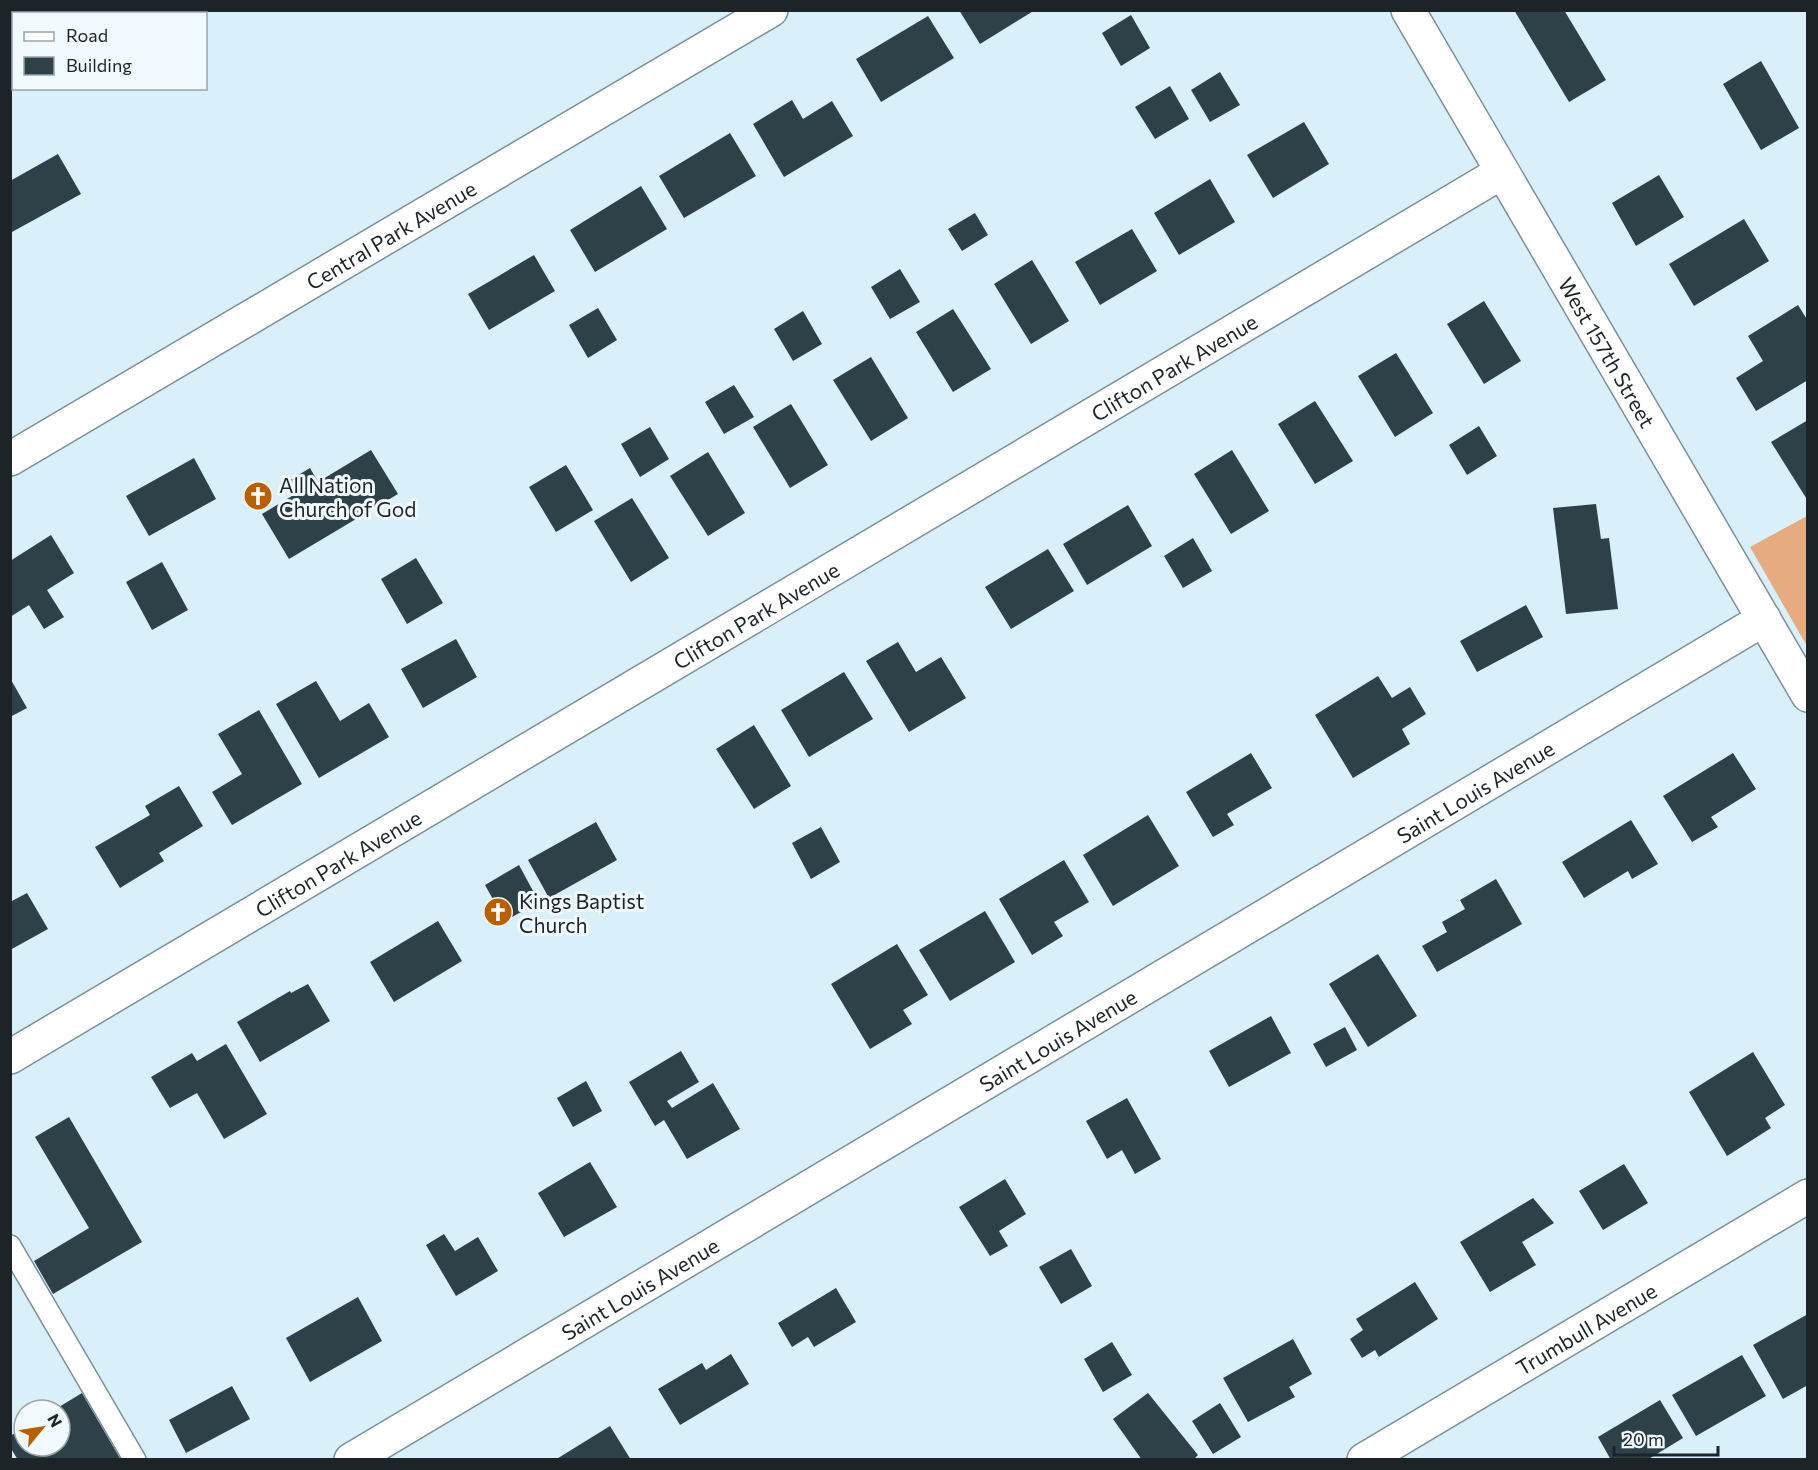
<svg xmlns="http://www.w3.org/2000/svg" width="1818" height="1470" font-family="Commissioner,sans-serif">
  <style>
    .forest { fill: #e7ab81 }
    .building { fill: #2e4048 }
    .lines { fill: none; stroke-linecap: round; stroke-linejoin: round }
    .service-casing { stroke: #7c9099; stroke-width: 24 }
    .minor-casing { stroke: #7c9099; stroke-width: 36 }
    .service { stroke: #fff; stroke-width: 21 }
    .minor { stroke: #fff; stroke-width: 33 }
    .labels { text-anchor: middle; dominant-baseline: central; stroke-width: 6; stroke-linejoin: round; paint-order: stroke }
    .street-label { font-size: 21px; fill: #1c2428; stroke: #f1fafe }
    .poi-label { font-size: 21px; fill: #1c2428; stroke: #f1fafe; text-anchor: start }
  </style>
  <rect width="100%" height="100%" fill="#d9effa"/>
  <path class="forest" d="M1807,516v130l-57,-99z"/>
  <g class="building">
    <path d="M959,10h76l-55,34z"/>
    <path d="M1514,10h50l42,70 -37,22z"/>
    <path d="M1131,15l19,33 -29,18 -19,-33z"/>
    <path d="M928,16l26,42 -73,44 -25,-43z"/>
    <path d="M1761,61l38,67 -38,22 -38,-66z"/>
    <path d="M1220,72l20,33 -30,17 -19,-32z"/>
    <path d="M1170,86l19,33 -34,20 -20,-32z"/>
    <path d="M792,100l11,19 29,-18 21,35 -69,41 -31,-53z"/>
    <path d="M1304,122l25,42 -56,34 -26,-43z"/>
    <path d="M730,133l26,43 -72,42 -25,-42z"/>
    <path d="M58,154l23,40 -69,38 -2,-2v-49z"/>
    <path d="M1659,175l25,42 -48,29 -24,-43z"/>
    <path d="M1210,179l25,43 -56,33 -25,-42z"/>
    <path d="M641,186l26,43 -72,43 -25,-42z"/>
    <path d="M975,213l13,22 -26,16 -14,-22z"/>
    <path d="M1744,219l25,42 -75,45 -25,-42z"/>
    <path d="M1132,229l25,42 -57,34 -25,-43z"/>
    <path d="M534,255l21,36 -66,39 -21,-36z"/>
    <path d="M1032,260l37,61 -38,23 -37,-60z"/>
    <path d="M900,269l20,33 -30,17 -19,-32z"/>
    <path d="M1484,301l37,60 -37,23 -37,-60z"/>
    <path d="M1798,305l10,16v59l-52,31 -20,-33 27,-17 -15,-25z"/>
    <path d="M598,308l19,32 -29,18 -19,-33z"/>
    <path d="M953,309l38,60 -38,23 -37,-60z"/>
    <path d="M803,311l19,33 -29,17 -19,-32z"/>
    <path d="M1396,353l37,60 -38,24 -37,-61z"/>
    <path d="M871,357l37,61 -37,23 -38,-61z"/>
    <path d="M734,385l20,32 -30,17 -19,-32z"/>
    <path d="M1315,401l38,60 -38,23 -37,-60z"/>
    <path d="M791,404l37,61 -38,23 -37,-61z"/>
    <path d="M1808,420v81l-37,-59z"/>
    <path d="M1479,426l18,30 -30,19 -18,-30z"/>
    <path d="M650,427l19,32 -29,18 -19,-33z"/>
    <path d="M371,450l27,44 -109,65 -27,-45 30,-18 -7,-13 25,-15 8,14z"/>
    <path d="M1232,450l37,61 -38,23 -37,-60z"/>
    <path d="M708,452l37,61 -37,23 -38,-60z"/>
    <path d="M194,458l22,41 -67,37 -23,-40z"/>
    <path d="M566,465l27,45 -37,22 -27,-45z"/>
    <path d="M632,498l37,60 -38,24 -37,-61z"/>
    <path d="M1596,504l5,35 8,-1 9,71 -52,5 -13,-106z"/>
    <path d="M1128,505l24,41 -65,39 -24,-41z"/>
    <path d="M51,535l23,38 -27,17 17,27 -20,12 -15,-24 -19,12v-56z"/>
    <path d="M1193,538l19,33 -29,17 -19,-32z"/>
    <path d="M1048,549l26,42 -63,38 -26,-42z"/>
    <path d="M416,558l27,45 -36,21 -26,-45z"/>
    <path d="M162,562l26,48 -36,20 -26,-48z"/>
    <path d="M1526,605l17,32 -66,35 -17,-31z"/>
    <path d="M456,639l21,38 -54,31 -22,-39z"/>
    <path d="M898,642l18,30 25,-15 25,41 -57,34 -43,-71z"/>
    <path d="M844,672l29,47 -64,38 -28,-47z"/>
    <path d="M1378,676l14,22 18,-11 16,27 -24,15 8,15 -57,34 -38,-63z"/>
    <path d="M10,678l17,30 -17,9z"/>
    <path d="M316,681l24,40 29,-18 20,34 -70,41 -43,-74z"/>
    <path d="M259,710l43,74 -70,41 -20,-33 30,-18 -24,-40z"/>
    <path d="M754,725l37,61 -37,23 -38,-60z"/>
    <path d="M1251,753l21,35 -45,26 7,11 -21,12 -27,-45z"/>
    <path d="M1733,753l23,36 -45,28 7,10 -26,15 -29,-46z"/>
    <path d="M179,786l24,40 -44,27 5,8 -44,27 -25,-41 55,-32 -5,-9z"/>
    <path d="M1148,815l31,51 -66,40 -30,-51z"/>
    <path d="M1631,820l27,44 -26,15 -4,-8 -44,27 -22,-36z"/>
    <path d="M596,822l21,38 -68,38 -21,-38z"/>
    <path d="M821,827l19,35 -29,17 -19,-36z"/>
    <path d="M1064,860l25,42 -35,20 9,14 -31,19 -33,-56z"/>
    <path d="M519,865l20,37 -34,19 -20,-36z"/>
    <path d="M1496,879l26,45 -85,48 -15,-26 25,-14 -5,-10 23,-13 -5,-9z"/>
    <path d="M27,893l21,36 -38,21v-48z"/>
    <path d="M985,911l30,51 -65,39 -31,-51z"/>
    <path d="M438,921l24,40 -68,41 -24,-40z"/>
    <path d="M897,944l31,51 -25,15 9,14 -42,25 -39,-65z"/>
    <path d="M1378,954l39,62 -49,31 -39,-63z"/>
    <path d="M308,984l22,37 -70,41 -23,-40 53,-31 1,2z"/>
    <path d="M1271,1016l20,37 -62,34 -20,-36z"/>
    <path d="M1345,1027l12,23 -31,17 -13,-23z"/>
    <path d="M226,1044l41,70 -43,25 -27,-46 -27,15 -19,-31 41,-24 5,8z"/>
    <path d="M681,1051l18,31 -32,19 5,7 41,-25 27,46 -53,30 -23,-39 -9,6 -26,-44z"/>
    <path d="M1753,1052l32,53 -20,13 6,10 -44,28 -38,-64z"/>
    <path d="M586,1081l16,30 -29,16 -16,-29z"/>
    <path d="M1127,1098l34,61 -26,15 -13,-24 -15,9 -21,-38z"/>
    <path d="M69,1117l73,125 -89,52 -19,-33 55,-33 -54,-91z"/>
    <path d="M590,1162l27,45 -53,30 -26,-44z"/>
    <path d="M1624,1164l24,39 -45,27 -24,-39z"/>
    <path d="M1005,1179l21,35 -27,17 9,15 -18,10 -31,-49z"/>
    <path d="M1533,1198l21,25 -32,19 14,23 -46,27 -30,-50z"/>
    <path d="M444,1234l11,17 23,-14 20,34 -42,25 -30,-51z"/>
    <path d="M1071,1249l21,37 -31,18 -22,-37z"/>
    <path d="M1415,1282l23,37 -59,38 -4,-7 -13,8 -12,-19 13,-9 -7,-11z"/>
    <path d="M836,1288l20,34 -42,25 -6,-10 -16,10 -14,-24z"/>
    <path d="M358,1297l24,44 -72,41 -24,-44z"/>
    <path d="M1808,1314v71l-25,14 -30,-54z"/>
    <path d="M1293,1339l19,35 -23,13 6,10 -47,25 -25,-44z"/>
    <path d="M1112,1342l20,33 -29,17 -19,-33z"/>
    <path d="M731,1354l18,30 -69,41 -22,-36 44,-26 4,7z"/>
    <path d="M1742,1355l24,41 -70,40 -24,-41z"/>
    <path d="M232,1386l18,33 -64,34 -17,-33z"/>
    <path d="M82,1393l39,67h-103l-8,-13v-11l14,-8v18h36v-36h-6z"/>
    <path d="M1148,1393l50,62 -5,5h-51l-29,-41z"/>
    <path d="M1660,1400l23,38 -36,22h-36l-13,-23z"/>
    <path d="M1220,1403l21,34 -28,17 -21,-33z"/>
    <path d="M610,1426l21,34h-76z"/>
  </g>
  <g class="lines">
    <g class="service-casing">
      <path id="service" d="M10,1246l125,214"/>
    </g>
    <g class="minor-casing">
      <g id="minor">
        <path id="s1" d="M1408,10l400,685"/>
        <path id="s2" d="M10,459l761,-449"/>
        <path id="s3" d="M10,1057l1492,-885"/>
        <path id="s4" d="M351,1460l1413,-841"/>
        <path id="s5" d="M1364,1460l444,-264"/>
      </g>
    </g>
    <use href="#service" class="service"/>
    <use href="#minor" class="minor"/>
  </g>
  <defs>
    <g id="church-disc" transform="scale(1.5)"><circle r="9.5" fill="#b95f00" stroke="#f1fafe"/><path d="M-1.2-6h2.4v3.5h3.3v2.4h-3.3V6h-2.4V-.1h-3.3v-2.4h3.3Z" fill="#fff"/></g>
  </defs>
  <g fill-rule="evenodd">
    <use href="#church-disc" x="258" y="496"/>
    <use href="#church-disc" x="498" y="912"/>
  </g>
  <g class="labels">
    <g class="street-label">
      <text stroke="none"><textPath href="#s2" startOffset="442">Central Park Avenue</textPath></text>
      <text stroke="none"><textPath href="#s1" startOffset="396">West 157th Street</textPath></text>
      <text stroke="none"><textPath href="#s3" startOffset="1353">Clifton Park Avenue</textPath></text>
      <text stroke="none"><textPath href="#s3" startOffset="867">Clifton Park Avenue</textPath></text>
      <text stroke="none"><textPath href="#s4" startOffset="1308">Saint Louis Avenue</textPath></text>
      <text stroke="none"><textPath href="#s3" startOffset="381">Clifton Park Avenue</textPath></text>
      <text stroke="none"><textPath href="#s4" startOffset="822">Saint Louis Avenue</textPath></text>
      <text stroke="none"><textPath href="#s4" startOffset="336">Saint Louis Avenue</textPath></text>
      <text stroke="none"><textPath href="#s5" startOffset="258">Trumbull Avenue</textPath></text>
    </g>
    <g class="poi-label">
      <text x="279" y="484">All Nation<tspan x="279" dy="24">Church of God</tspan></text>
      <text x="519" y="900">Kings Baptist<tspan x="519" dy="24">Church</tspan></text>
    </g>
  </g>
  <rect width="1818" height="1470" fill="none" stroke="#1c2428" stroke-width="24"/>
  <rect x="12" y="12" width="195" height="78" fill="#f1fafe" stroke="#9ca4a8" stroke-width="1.5"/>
  <rect x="24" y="32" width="30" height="9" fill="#ffffff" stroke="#9ca4a8" stroke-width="1.5"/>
  <text x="66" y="42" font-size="18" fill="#1c2428">Road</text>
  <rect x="24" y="57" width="30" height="18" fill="#2e4048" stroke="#9ca4a8" stroke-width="1.5"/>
  <text x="66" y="72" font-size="18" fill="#1c2428">Building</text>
  <g transform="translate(42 1428) rotate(60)"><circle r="28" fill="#f1fafe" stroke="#9ca4a8" stroke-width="1.5"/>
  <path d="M0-4.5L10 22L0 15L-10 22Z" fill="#b95f00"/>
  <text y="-9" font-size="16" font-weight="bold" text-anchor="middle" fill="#1c2428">N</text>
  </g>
  <path d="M1614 1446v9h104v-9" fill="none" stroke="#1c2428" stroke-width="3"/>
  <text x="1623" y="1446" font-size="18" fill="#1c2428" stroke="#f1fafe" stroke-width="4.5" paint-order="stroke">20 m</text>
</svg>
